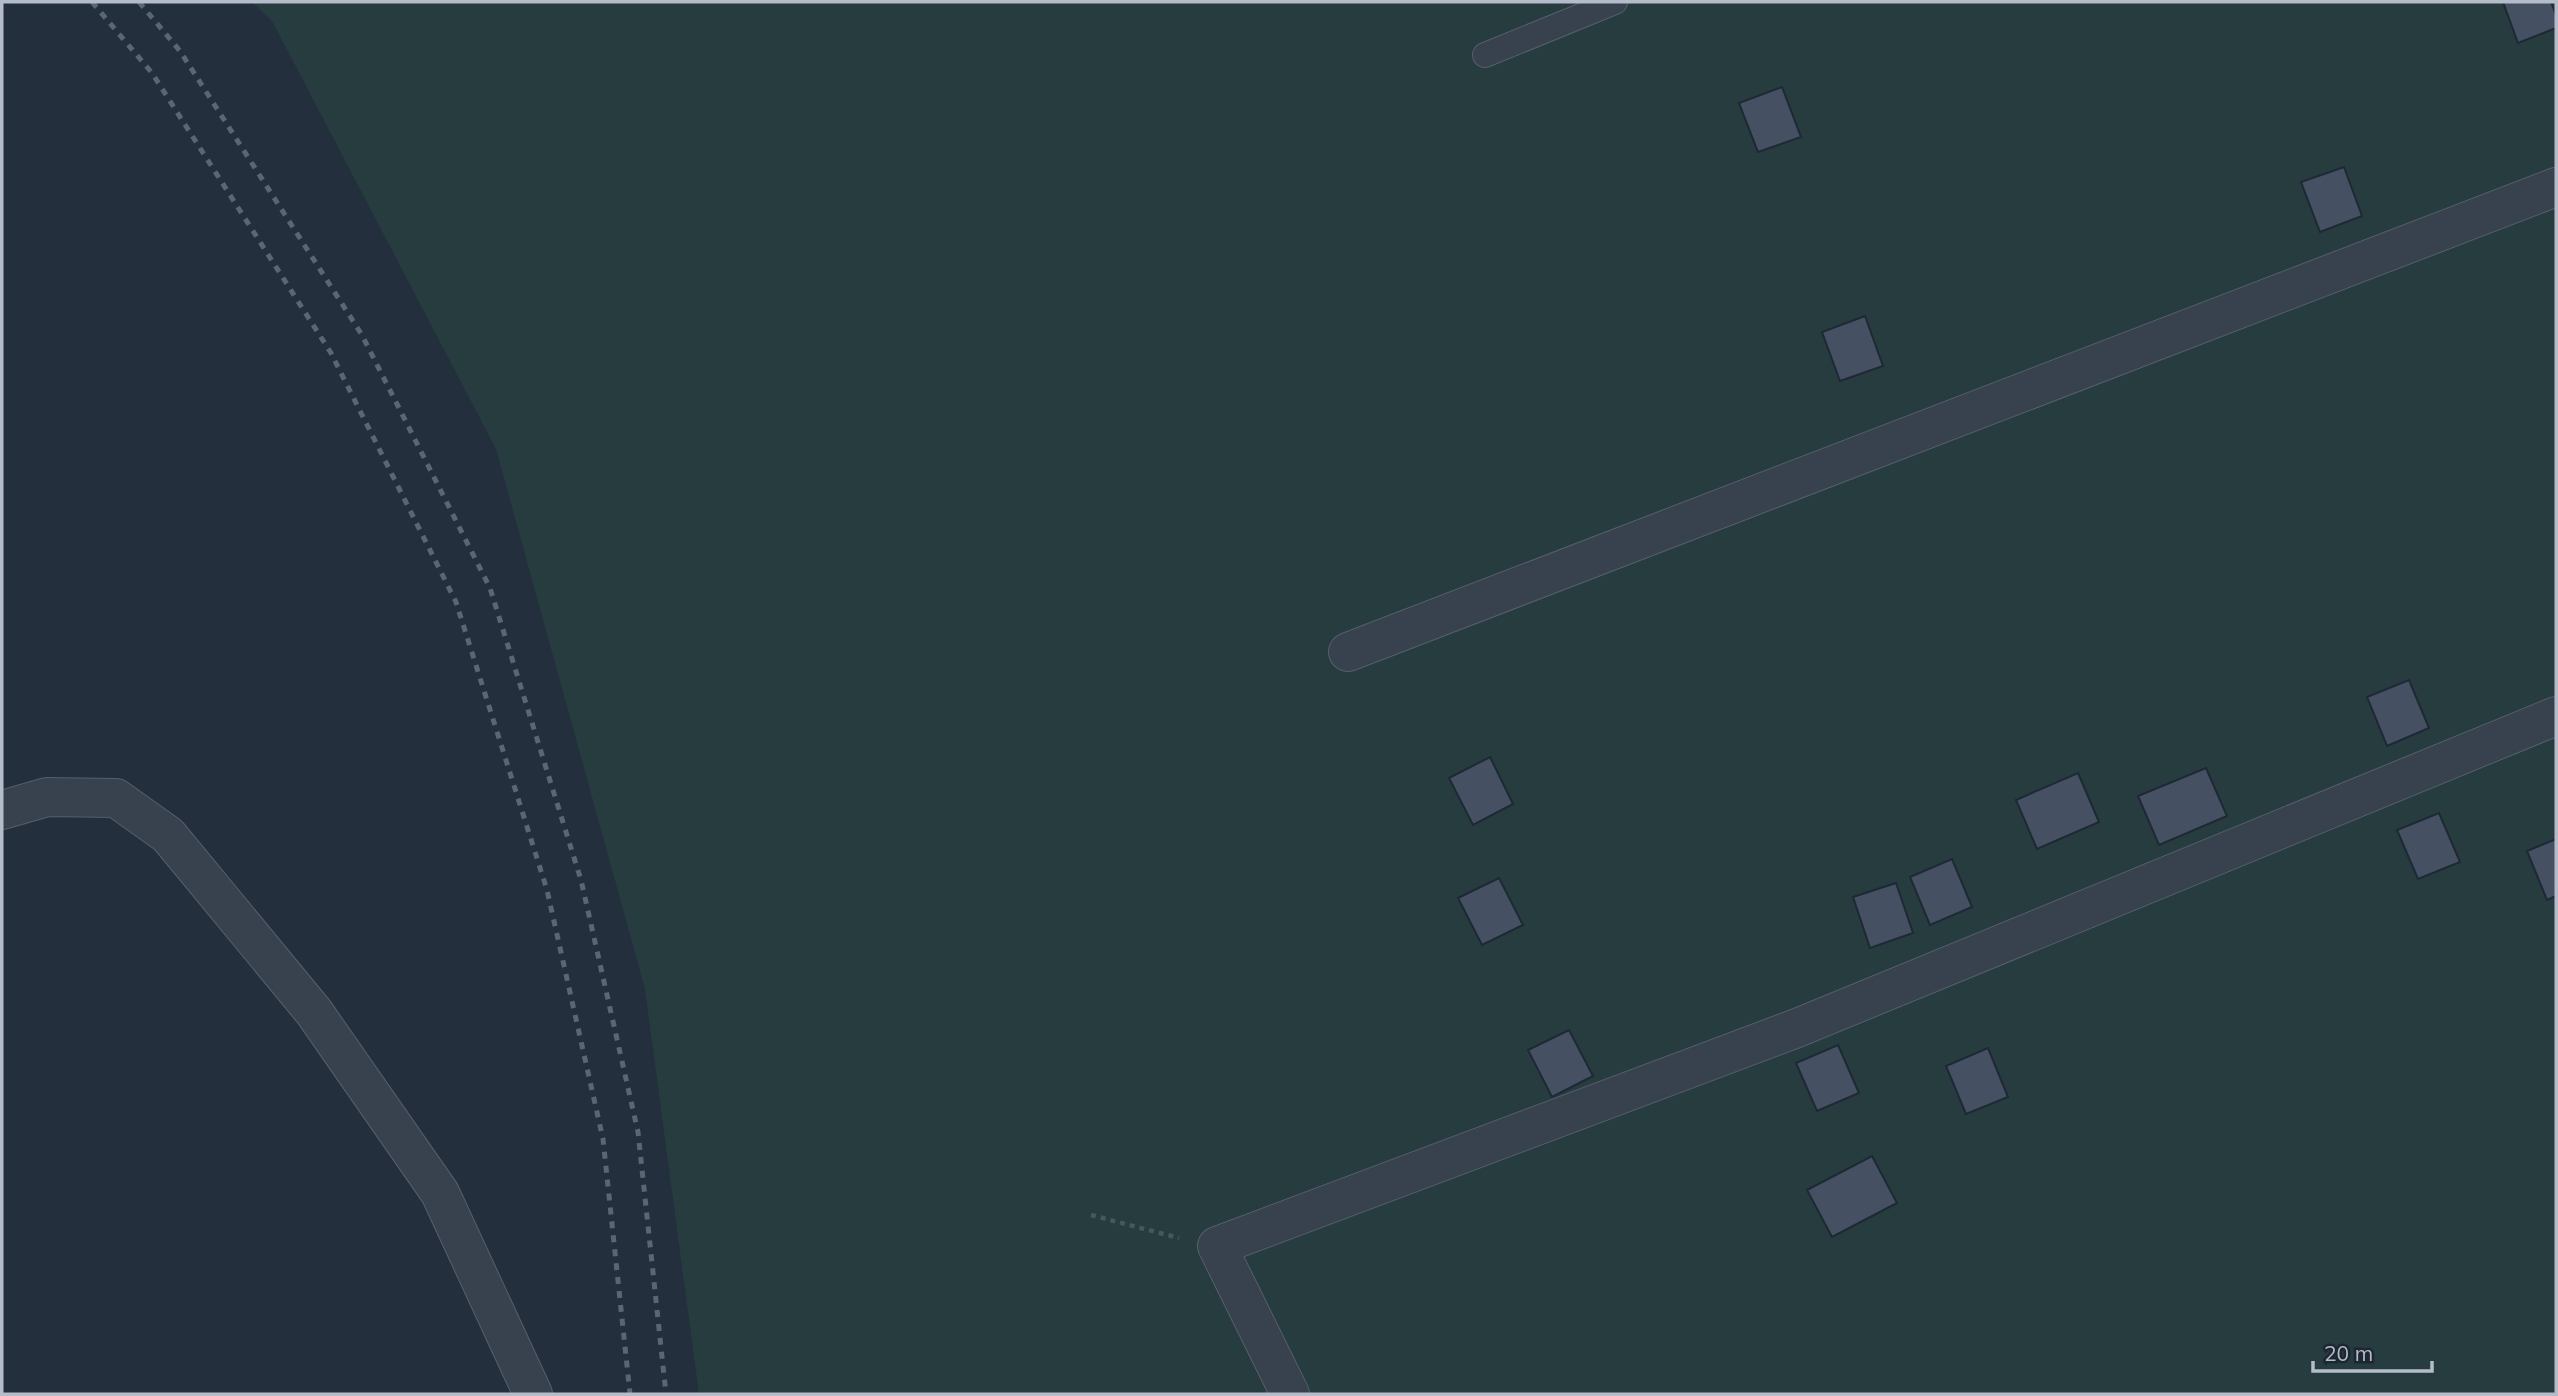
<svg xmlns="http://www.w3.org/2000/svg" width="2558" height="1396" font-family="Mulish,sans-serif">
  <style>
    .green { fill: #263c3f }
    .building { fill: #455162; stroke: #1f2835; stroke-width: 2 }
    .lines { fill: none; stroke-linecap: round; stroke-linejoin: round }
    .lane-casing { stroke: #565f6c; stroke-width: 26 }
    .street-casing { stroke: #565f6c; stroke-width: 40 }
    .path { stroke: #44595c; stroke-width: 4.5; stroke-dasharray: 5 5; stroke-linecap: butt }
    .lane { stroke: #38414e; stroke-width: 24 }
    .street { stroke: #38414e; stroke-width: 38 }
    .rail { stroke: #5a6575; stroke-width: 5; stroke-dasharray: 7 7; stroke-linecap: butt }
  </style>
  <rect width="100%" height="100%" fill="#242f3e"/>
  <path class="green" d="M252,2h2304v1392h-1857l-54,-405 -149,-540 -224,-428z"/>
  <g class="building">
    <path d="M2503,2h48l5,13v13l-38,15z"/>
    <path d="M1782,87l19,50 -43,15 -19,-49z"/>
    <path d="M2344,167l18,49 -42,16 -19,-50z"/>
    <path d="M1865,316l18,50 -43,15 -18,-49z"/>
    <path d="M2409,680l20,48 -42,18 -20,-49z"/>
    <path d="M1490,757l23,47 -40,21 -24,-47z"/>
    <path d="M2206,768l21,48 -68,29 -21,-49z"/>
    <path d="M2078,773l21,49 -62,27 -21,-49z"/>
    <path d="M2439,813l21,49 -42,17 -21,-49z"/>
    <path d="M2556,839v57l-9,4 -20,-49z"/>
    <path d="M1952,859l20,48 -42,18 -20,-48z"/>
    <path d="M1499,878l24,47 -41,20 -24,-47z"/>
    <path d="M1896,883l17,50 -43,15 -17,-51z"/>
    <path d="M1569,1030l24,46 -41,21 -24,-47z"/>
    <path d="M1838,1045l21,48 -42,18 -21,-48z"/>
    <path d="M1988,1048l20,49 -42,17 -20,-48z"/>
    <path d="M1872,1156l25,47 -65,34 -25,-47z"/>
  </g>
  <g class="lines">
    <g class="lane-casing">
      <path id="lane" d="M1485,55l130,-53"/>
    </g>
    <g class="street-casing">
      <g id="street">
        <path d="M1348,652l1208,-465"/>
        <path d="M2,810l45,-13 69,1 52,37 146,177 126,181 93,201"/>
        <path d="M1290,1394l-73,-148 580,-218 759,-312"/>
      </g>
    </g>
    <path class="path" d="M1091,1215l88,23"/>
    <use href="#lane" class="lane"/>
    <use href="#street" class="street"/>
    <g class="rail">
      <path d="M92,2l60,71 179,280 125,249 91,288 56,249 27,255"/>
      <path d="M139,2l41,49 182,284 128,253 91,292 57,252 28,262"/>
    </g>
  </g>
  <rect width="2558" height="1396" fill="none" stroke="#b4bcc9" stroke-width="7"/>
  <path d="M2313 1361v10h119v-10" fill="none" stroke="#b4bcc9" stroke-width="3.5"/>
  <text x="2324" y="1361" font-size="21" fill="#b4bcc9" stroke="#1d2633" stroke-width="5" paint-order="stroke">20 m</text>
</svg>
